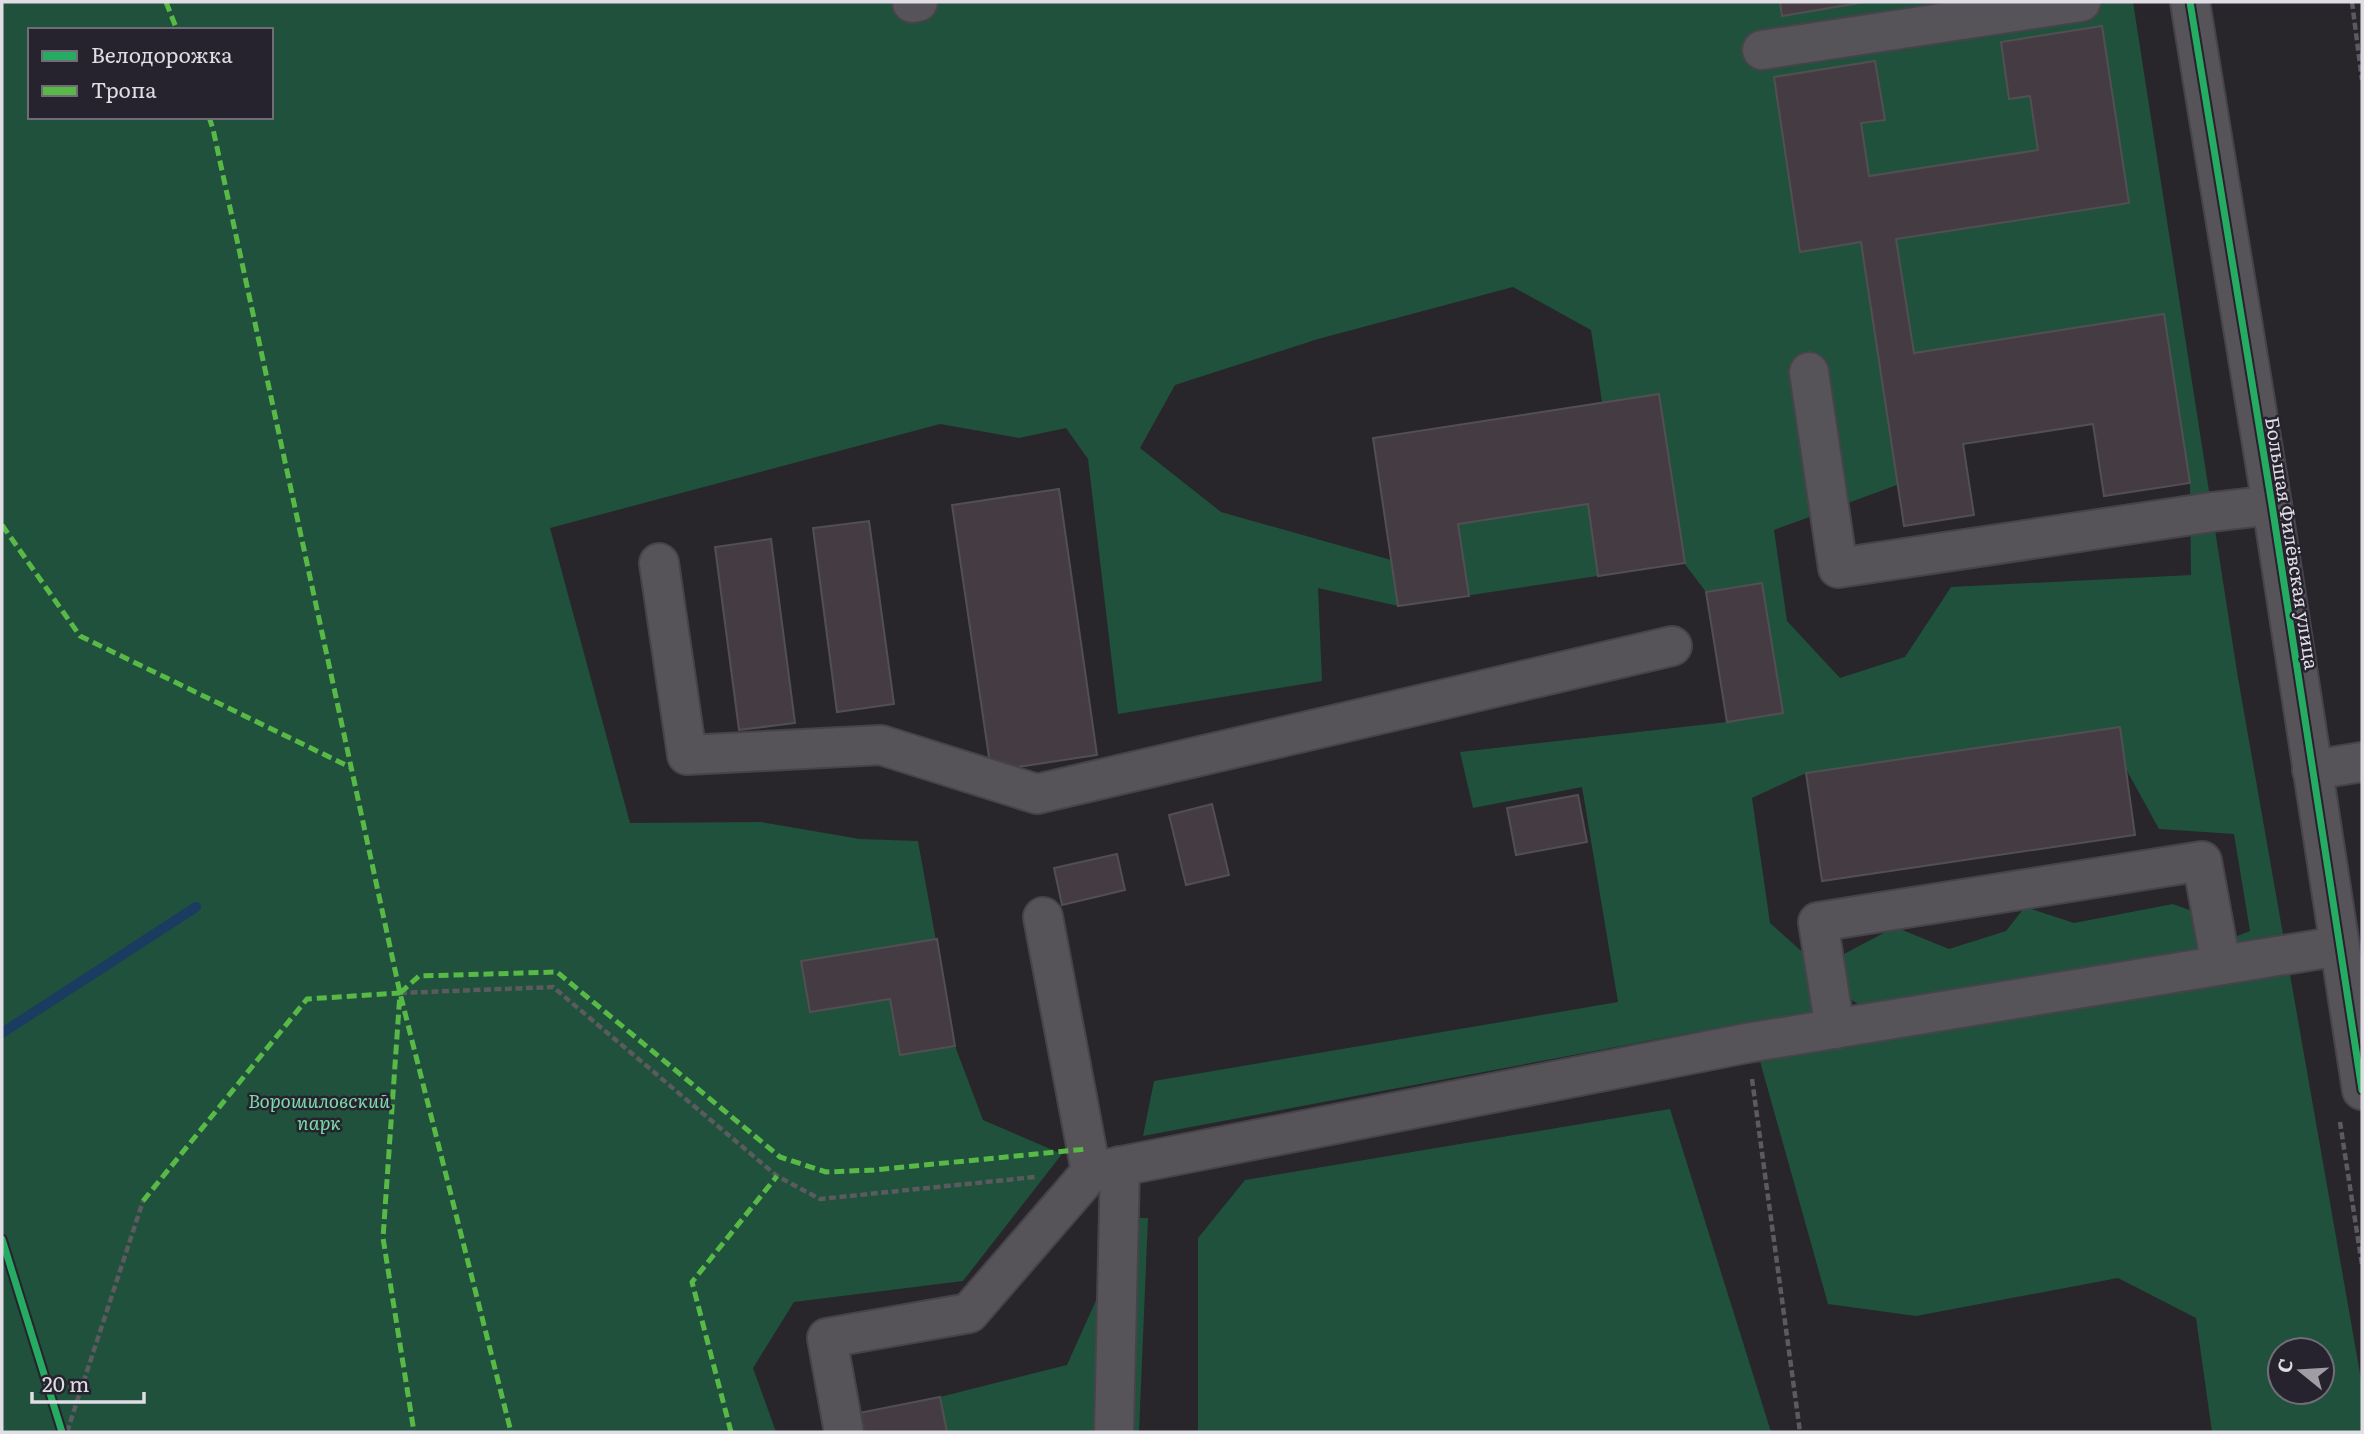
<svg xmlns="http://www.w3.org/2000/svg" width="2364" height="1434" font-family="Literata,serif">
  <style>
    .green { fill: #1f513c; fill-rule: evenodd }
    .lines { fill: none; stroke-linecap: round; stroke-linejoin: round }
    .stream { stroke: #1a3c61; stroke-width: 10 }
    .building { fill: #453c43; stroke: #524f53; stroke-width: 2 }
    .minor-casing { stroke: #46444a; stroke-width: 42 }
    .path { stroke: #5b5a5e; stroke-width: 4.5; stroke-dasharray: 7 3.5; stroke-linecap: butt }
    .minor { stroke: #565459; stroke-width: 38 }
    .quiet { stroke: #58b947; stroke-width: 5; stroke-dasharray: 10 5; stroke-linecap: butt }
    .cycleway-casing { stroke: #27232e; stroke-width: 11 }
    .cycleway { stroke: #26ab63; stroke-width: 7 }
    .labels { text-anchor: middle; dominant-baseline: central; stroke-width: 5; stroke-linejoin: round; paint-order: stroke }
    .street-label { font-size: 19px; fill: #e0dde5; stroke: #27232e }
    .park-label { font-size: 19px; font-style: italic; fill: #7bdaac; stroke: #27232e }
  </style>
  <rect width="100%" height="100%" fill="#28262b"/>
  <g class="green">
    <path d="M2,2h2131l105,676 124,707v47h-150l-16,-114 -78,-40 -202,38 -88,-12 -79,-282 -606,114 11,-55 464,-79 -36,-215 -109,21 -13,-56 267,-30 -21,-130 -22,-29 -286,43 -80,-18 4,93 -204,33 -30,-255 -22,-31 -47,10 -79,-14 -390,104 80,295 131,-1 99,17 58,2 37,205 28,74 79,34 -99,127 -169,21 -41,66 23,64h-774zM30,30h241v87h-241zM1513,287l78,43 11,72 -229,36 18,122 -170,-48 -81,-64 35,-63 143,-46zM2093,424l11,72 86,-13 1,92 -240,12 -46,70 -65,21 -53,-57 -13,-91 123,-45 7,41 70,-11 -10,-71zM2119,727l7,42 33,60 75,5 16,97 -51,20 -7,-40 -19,-7 -99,19 -49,-16 -19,24 -57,18 -54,-22 -51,27 5,44 16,11 -48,3 -9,-55 -38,-34 -18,-125 54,-25zM2280,1350h42v42h-42z"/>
    <path d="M1670,1109l101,323h-573v-194l47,-58z"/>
    <path d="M1126,1218h22l-9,214h-192l-7,-35 127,-32 48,-107z"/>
  </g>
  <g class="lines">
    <path class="stream" d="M2,1033l194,-126"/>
  </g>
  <g class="building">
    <path d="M1780,2h85l-83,14z"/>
    <path d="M2102,26l27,177 -233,36 18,114 250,-39 26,169 -86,13 -11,-72 -130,20 11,71 -70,11 -43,-284 -61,10 -26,-175 101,-16 10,59 -24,3 8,53 169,-26 -8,-54 -21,3 -8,-57z"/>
    <path d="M1659,394l26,169 -87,13 -10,-72 -130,20 11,72 -71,10 -25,-168z"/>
    <path d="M1059,489l38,266 -106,16 -39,-266z"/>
    <path d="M869,521l25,183 -57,8 -24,-184z"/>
    <path d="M771,539l24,184 -56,7 -24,-183z"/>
    <path d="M1762,583l21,130 -56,9 -21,-130z"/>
    <path d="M2120,727l15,108 -313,46 -16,-108z"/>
    <path d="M1578,795l9,47 -71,13 -9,-47z"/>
    <path d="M1212,804l17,71 -43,10 -17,-70z"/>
    <path d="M1117,854l8,36 -63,15 -8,-37z"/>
    <path d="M937,939l18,107 -55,9 -10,-56 -80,13 -9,-51z"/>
    <path d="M940,1397l7,35h-84l-4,-19z"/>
  </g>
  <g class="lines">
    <g class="minor-casing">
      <g id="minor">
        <path d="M2190,2l82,503 90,585"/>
        <path d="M912,3l6,-1"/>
        <path d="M1762,50l319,-48"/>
        <path d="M1809,372l29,196 374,-56 60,-7"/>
        <path d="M659,563l28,192 194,-10 156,49 635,-148"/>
        <path d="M2312,770l50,-8"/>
        <path d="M1043,917l48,255 656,-129 592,-97"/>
        <path d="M1835,1029l-17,-107 384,-61 19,104"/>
        <path d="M844,1432l-17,-94 142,-25 122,-141"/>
        <path d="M1114,1432l6,-266"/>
      </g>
    </g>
    <g class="path">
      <path d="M2352,2l10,78"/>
      <path d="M400,993l153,-6 224,189 43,23 215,-22"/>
      <path d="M1752,1079l48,353"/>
      <path d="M2340,1122l22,143"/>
      <path d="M2,1239l60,193"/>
      <path d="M67,1432l76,-231"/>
    </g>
    <use href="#minor" class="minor"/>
    <g class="quiet">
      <path d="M166,2l11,28"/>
      <path d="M209,117l4,12 187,864 111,439"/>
      <path d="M2,525l78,111 272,132"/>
      <path d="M400,993l19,-17 138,-4 223,185 46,15 48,-2 213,-21"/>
      <path d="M143,1201l164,-202 93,-6 -17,245 31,194"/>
      <path d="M731,1432l-39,-150 85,-106"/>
    </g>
    <g class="cycleway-casing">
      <g id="cycleway">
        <path d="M2190,2l82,503 90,585"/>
        <path d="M2,1239l60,193"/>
      </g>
    </g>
    <use href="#cycleway" class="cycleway"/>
  </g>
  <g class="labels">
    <g class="street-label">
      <text transform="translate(2293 543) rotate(81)">Большая Филёвская улица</text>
    </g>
    <g class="park-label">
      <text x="319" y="1100">Ворошиловский<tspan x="319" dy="22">парк</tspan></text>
    </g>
  </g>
  <rect width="2364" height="1434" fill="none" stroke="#e0dde5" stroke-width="7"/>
  <rect x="28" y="28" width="245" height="91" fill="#27232e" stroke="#716d77" stroke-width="2"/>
  <rect x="42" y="51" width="35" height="10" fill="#26ab63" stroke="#716d77" stroke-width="2"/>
  <text x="91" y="63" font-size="21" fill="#e0dde5">Велодорожка</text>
  <rect x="42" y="86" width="35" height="10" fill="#58b947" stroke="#716d77" stroke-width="2"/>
  <text x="91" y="98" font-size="21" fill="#e0dde5">Тропа</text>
  <g transform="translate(2301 1371) rotate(288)"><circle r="33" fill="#27232e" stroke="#716d77" stroke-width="2"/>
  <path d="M0-5L12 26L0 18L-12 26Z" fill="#a09da4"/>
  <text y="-10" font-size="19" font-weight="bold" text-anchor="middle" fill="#e0dde5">С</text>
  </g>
  <path d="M32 1392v10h112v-10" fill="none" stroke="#e0dde5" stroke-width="3.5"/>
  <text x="42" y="1392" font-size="21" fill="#e0dde5" stroke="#27232e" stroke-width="5" paint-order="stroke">20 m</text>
</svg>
